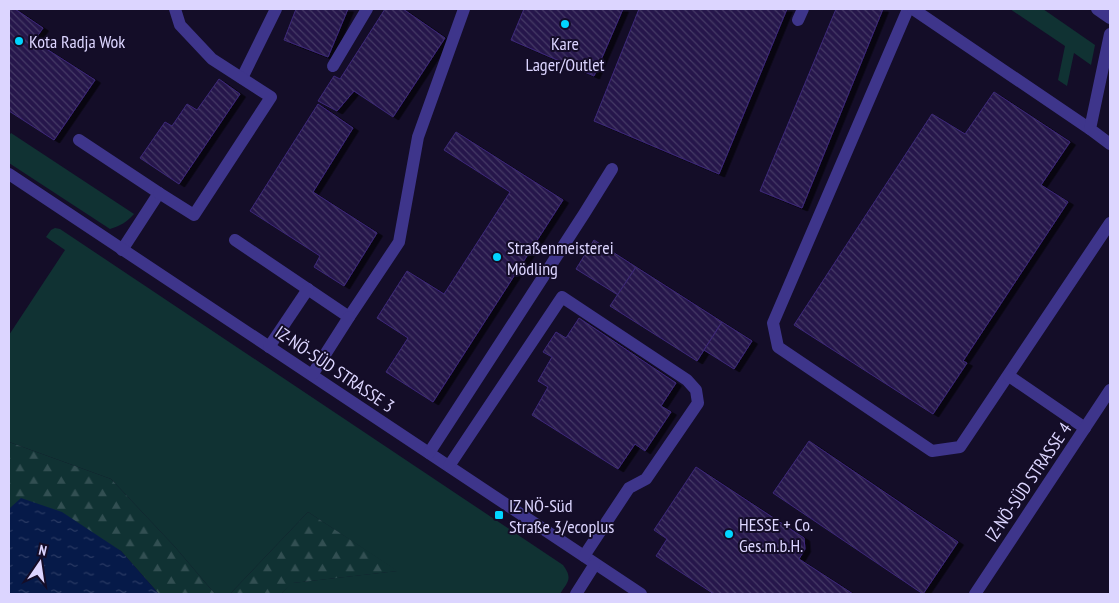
<svg xmlns="http://www.w3.org/2000/svg" width="1119" height="603" font-family="'PT Sans Narrow',sans-serif">
  <style>
    .grass { fill: #103233 }
    .forest { fill: url(#forest-firs) }
    .water { fill: url(#water-ripples) }
    .building { fill: url(#building-back-hatch); stroke: #3d2879; filter: url(#shadow) }
    .lines { fill: none; stroke-linecap: round; stroke-linejoin: round }
    .minor { stroke: #3e358b; stroke-width: 12 }
    .poi-dot { fill: #01d5ff; stroke: #140d28; stroke-width: 2 }
    .labels { text-anchor: middle; dominant-baseline: central; stroke-width: 4; stroke-linejoin: round; paint-order: stroke }
    .poi-label { font-size: 18px; fill: #dcd5ff; stroke: #140d28; text-anchor: start }
    .street-label { font-size: 18px; fill: #dcd5ff; stroke: #140d28 }
  </style>
  <defs>
    <pattern id="forest-firs" width="22" height="20" patternUnits="userSpaceOnUse" patternTransform="scale(1.25)"><rect width="22" height="20" fill="#103233"/><path d="M5 1l3.5 6h-7zM16 11l3.5 6h-7z" fill="#324f52"/></pattern>
    <pattern id="water-ripples" width="26" height="14" patternUnits="userSpaceOnUse" patternTransform="scale(1.25)"><rect width="26" height="14" fill="#061a49"/><path d="M2 4q2-2 4 0t4 0M15 11q2-2 4 0t4 0" fill="none" stroke="#2a3a64"/></pattern>
    <pattern id="building-back-hatch" width="6" height="6" patternUnits="userSpaceOnUse" patternTransform="scale(1.25)"><rect width="6" height="6" fill="#26184b"/><path d="M-1 5l2 2M0 0l6 6M5-1l2 2" fill="none" stroke="#453966"/></pattern>
    <filter id="shadow"><feDropShadow dx="5.5" dy="3" stdDeviation="0" flood-color="#0009"/></filter>
  </defs>
  <rect width="100%" height="100%" fill="#140d28"/>
  <g class="grass">
    <path d="M1010,9h33l52,36 -4,20 -17,-12 -7,33 -9,-6 7,-34z"/>
    <path d="M11,133l123,81c-7,8 -14,12 -24,15l-101,-66v-27z"/>
    <path d="M55,228l5,1 503,336c10,14 5,16 -3,29h-279l11,-11 105,-12 -89,-59 -78,82h-15l-40,-47 -64,-68 -102,-37v-107l56,-85 -19,-13 5,-7z"/>
  </g>
  <g class="forest">
    <path d="M9,442l102,37 64,68 40,47h-56l-38,-43 -100,-52 -12,10z"/>
    <path d="M308,512l90,59 -105,12 -12,11h-51z"/>
  </g>
  <path class="water" d="M21,498l41,14 59,39 38,43h-150v-85z"/>
  <g class="building">
    <path d="M9,9h6l28,19 -9,13 61,39 -41,60 -45,-29z"/>
    <path d="M296,9h52l-20,48 -44,-17z"/>
    <path d="M385,9h18l42,29 -52,79 -39,-26 -17,20 -19,-10 16,-25 6,3z"/>
    <path d="M524,9h99l-29,67 -83,-36z"/>
    <path d="M639,9h148l-68,165 -125,-53z"/>
    <path d="M836,9h47l-81,199 -42,-17z"/>
    <path d="M219,79l21,15 -61,90 -39,-26 25,-36 7,4 15,-22 10,6z"/>
    <path d="M994,92l76,50 -29,43 27,17 -105,159 4,2 -34,51 -139,-89 138,-211 33,20z"/>
    <path d="M318,104l35,24 -40,64 64,41 -33,53 -30,-19 6,-11 -70,-45z"/>
    <path d="M456,132l107,68 -130,202 -47,-30 22,-34 -31,-20 30,-47 37,23 66,-102 -66,-42z"/>
    <path d="M594,240l42,27 -18,28 -42,-26z"/>
    <path d="M636,267l86,55 -25,39 -87,-55z"/>
    <path d="M579,318l97,65 -15,23 10,6 -26,39 -10,-7 -17,25 -86,-54 16,-28 -10,-6 14,-24 -9,-5 13,-20 10,6z"/>
    <path d="M722,322l30,19 -18,28 -30,-19z"/>
    <path d="M809,441l149,101 -35,52 -150,-101z"/>
    <path d="M696,467l108,71 1,11 -6,10 54,35h-139l-58,-38 11,-17 -13,-9z"/>
  </g>
  <g class="lines">
    <g class="minor">
      <path d="M908,9l-135,314 5,24 154,104 28,-4 150,-224"/>
      <path d="M913,9l177,120"/>
      <path d="M1097,9l13,9"/>
      <path d="M798,20l5,-11"/>
      <path d="M1110,34l-20,95 20,15"/>
      <path d="M333,66l34,-57"/>
      <path d="M242,78l34,-69"/>
      <path d="M79,140l80,53 -37,57"/>
      <path d="M9,174l632,420"/>
      <path d="M159,193l35,22 77,-118 -59,-38 -32,-34 -5,-16"/>
      <path d="M235,240l114,77 50,-75 19,-105 46,-128"/>
      <path d="M269,347l39,-58"/>
      <path d="M312,375l37,-58"/>
      <path d="M1009,376l76,52"/>
      <path d="M429,453l155,-239 28,-45"/>
      <path d="M449,466l113,-169 125,83 9,10 2,13 -52,76 -17,9 -45,68"/>
      <path d="M576,594l19,-30"/>
      <path d="M975,594l135,-204"/>
    </g>
  </g>
  <g class="poi-dot">
    <circle cx="565" cy="24" r="5"/>
    <circle cx="19" cy="41" r="5"/>
    <circle cx="497" cy="257" r="5"/>
    <rect x="494" y="510" width="10" height="10" rx="2.5"/>
    <circle cx="729" cy="534" r="5"/>
  </g>
  <g class="labels">
    <g class="poi-label">
      <text x="29" y="41">Kota Radja Wok</text>
      <text x="565" y="43" text-anchor="middle">Kare<tspan x="565" dy="21">Lager/Outlet</tspan></text>
      <text x="507" y="247">Straßenmeisterei<tspan x="507" dy="21">Mödling</tspan></text>
      <text x="509" y="505">IZ NÖ-Süd<tspan x="509" dy="21">Straße 3/ecoplus</tspan></text>
      <text x="739" y="524">HESSE + Co.<tspan x="739" dy="21">Ges.m.b.H.</tspan></text>
    </g>
    <g class="street-label">
      <text transform="translate(335 369) rotate(34)">IZ-NÖ-SÜD STRASSE 3</text>
      <text transform="translate(1028 482) rotate(-56)">IZ-NÖ-SÜD STRASSE 4</text>
    </g>
  </g>
  <rect width="1119" height="603" fill="none" stroke="#dcd5ff" stroke-width="20"/>
  <g transform="translate(40 563) rotate(13)" stroke="#140d28" stroke-width="4" paint-order="stroke">
  <path d="M0-4L9 19L0 12L-9 19Z" fill="#dcd5ff"/>
  <text y="-8" font-size="14" font-weight="bold" text-anchor="middle" fill="#dcd5ff">N</text>
  </g>
</svg>
